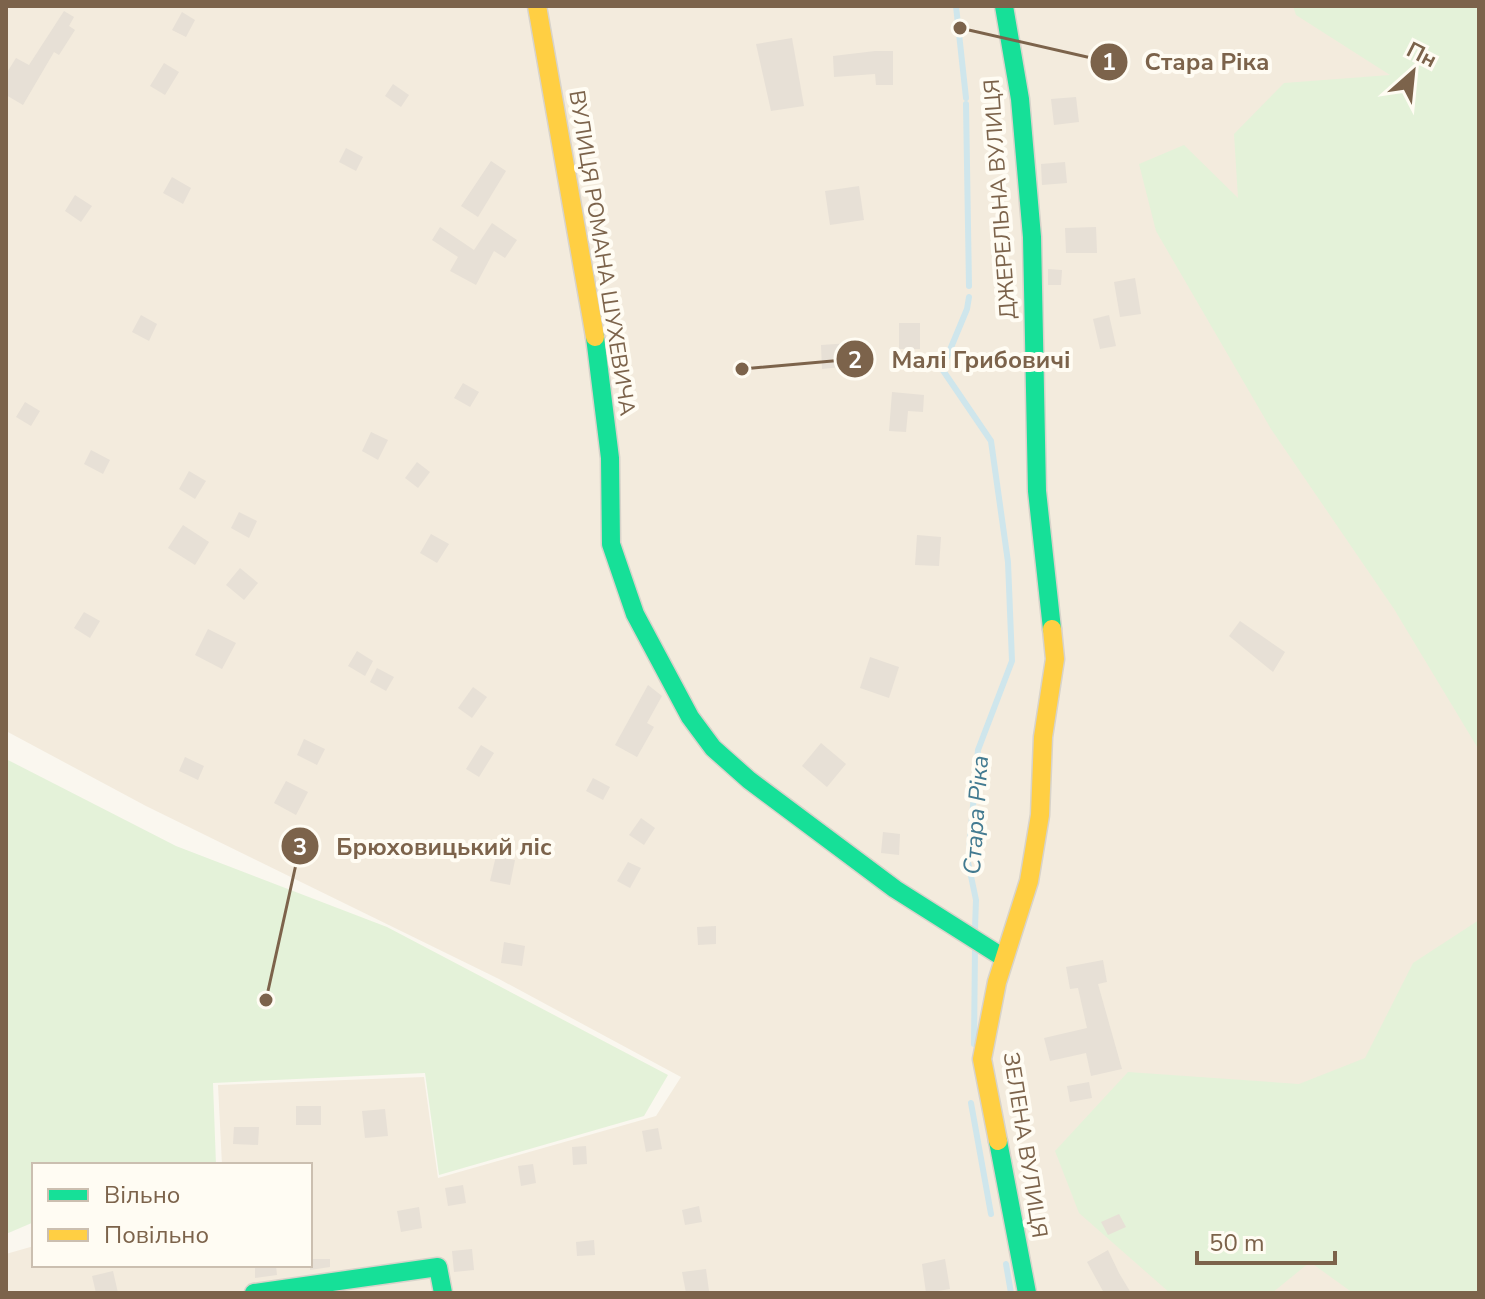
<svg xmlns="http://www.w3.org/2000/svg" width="1485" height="1299" font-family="'Nunito Sans',sans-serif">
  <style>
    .residential { fill: #f3ebdd }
    .green { fill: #e4f2d9 }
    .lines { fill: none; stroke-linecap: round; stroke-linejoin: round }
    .stream { stroke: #cfe6ec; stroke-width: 6 }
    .building { fill: #e7e0d6 }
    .fast-casing { stroke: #d8d3ca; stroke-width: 21 }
    .slow-casing { stroke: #d8d3ca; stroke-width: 21 }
    .fast { stroke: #16e098; stroke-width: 18 }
    .slow { stroke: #ffcf43; stroke-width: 18 }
    .labels { text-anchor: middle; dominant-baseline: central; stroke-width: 8; stroke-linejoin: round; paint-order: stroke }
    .street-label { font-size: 22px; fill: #7c634b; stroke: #fffcf3 }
    .water-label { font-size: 24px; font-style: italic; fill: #427a90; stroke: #fffcf3 }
    .leader { fill: none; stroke: #7c634b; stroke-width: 3 }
    .callout-dot { fill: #7c634b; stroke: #fffcf3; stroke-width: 3 }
    .mark-label { font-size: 24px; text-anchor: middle; font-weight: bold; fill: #fff }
    .callout-label { font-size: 24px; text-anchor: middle; font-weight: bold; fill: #7c634b; stroke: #fffcf3; stroke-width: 8; stroke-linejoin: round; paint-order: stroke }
  </style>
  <rect width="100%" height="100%" fill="#faf7ef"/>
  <path class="residential" d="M6,6h1473v1287h-1473v-39l28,-8v19h276v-100h-88l-4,-80 206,-8 14,101 218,-62 25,-39 -182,-98 -353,-173 -140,-75z"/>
  <g class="green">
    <path d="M1293,6h186v744l-85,-141 -123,-180 -115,-198 -17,-67 45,-19 54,53 -4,-64 50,-51 106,-8 -94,-60z"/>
    <path d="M6,759l170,87 211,81 281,148 -24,41 -205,59 -14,-102 -212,10 3,82h-182v57l-28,12z"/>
    <path d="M1479,920v373h-126l-43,-31 -38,31h-102l-91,-80 -24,-62 73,-79 171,12 66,-26 48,-95z"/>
  </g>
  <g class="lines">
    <g class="stream">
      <path d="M956,6l10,92"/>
      <path d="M966,104l3,182"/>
      <path d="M969,297l-2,12 -25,60 49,72 17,121 4,99 -34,89 -10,112 8,38 -1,28"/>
      <path d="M974,1044l1,-96"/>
      <path d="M971,1103l20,111"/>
      <path d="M1006,1264l5,29"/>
    </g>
  </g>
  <g class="building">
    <path d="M64,11l10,6 -5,9 6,4 -16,25 -5,-3 -31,53 -17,-10v-21l10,-16 13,7z"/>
    <path d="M182,12l13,8 -9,17 -14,-7z"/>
    <path d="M792,38l12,68 -33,5 -15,-67z"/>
    <path d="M875,51h18v34h-17l-1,-11 -41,3 -1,-21z"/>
    <path d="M164,63l15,9 -14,23 -15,-9z"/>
    <path d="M393,84l16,11 -8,12 -16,-11z"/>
    <path d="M1076,97l3,25 -25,3 -3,-26z"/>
    <path d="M346,148l17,9 -7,14 -17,-9z"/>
    <path d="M491,161l15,10 -28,46 -17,-11z"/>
    <path d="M1065,162l2,21 -25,2 -1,-21z"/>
    <path d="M172,177l19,11 -8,16 -20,-11z"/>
    <path d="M859,186l5,34 -34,5 -5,-34z"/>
    <path d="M75,195l17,11 -11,16 -16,-11z"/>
    <path d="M492,223l25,17 -12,18 -11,-7 -18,34 -26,-14 8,-14 -26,-17 8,-13 34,23z"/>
    <path d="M1096,227l1,26h-31l-1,-25z"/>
    <path d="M1048,269l14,1 -1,15h-13z"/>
    <path d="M1135,278l6,36 -21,3 -6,-35z"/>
    <path d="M141,315l16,9 -8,17 -17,-9z"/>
    <path d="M1109,315l7,31 -16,3 -7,-30z"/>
    <rect x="899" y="323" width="21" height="26"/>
    <path d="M850,343l1,23 -29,3 -1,-24z"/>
    <path d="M463,383l16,9 -9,15 -16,-9z"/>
    <path d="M892,392l32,3 -1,17 -15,-1 -2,21 -17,-1z"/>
    <path d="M25,402l15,9 -9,15 -15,-9z"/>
    <path d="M371,432l17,8 -10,20 -16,-9z"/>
    <path d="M91,450l19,10 -7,14 -19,-10z"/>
    <path d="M417,462l13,10 -12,16 -13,-10z"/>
    <path d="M189,471l17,10 -11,18 -16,-10z"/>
    <path d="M239,512l18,9 -8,17 -18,-10z"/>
    <path d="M183,525l26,17 -14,23 -27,-17z"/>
    <path d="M431,534l18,10 -12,19 -17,-10z"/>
    <path d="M917,535l24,2 -2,29 -24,-1z"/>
    <path d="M240,568l18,15 -14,17 -18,-15z"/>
    <path d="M84,612l16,9 -10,17 -16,-10z"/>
    <path d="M1240,621l45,31 -12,20 -44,-36z"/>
    <path d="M208,629l28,14 -14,26 -27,-14z"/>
    <path d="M357,651l16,10 -8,15 -17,-10z"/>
    <path d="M870,657l29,10 -10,31 -29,-10z"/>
    <path d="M377,668l17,9 -8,14 -16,-9z"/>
    <path d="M648,685l14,11 -15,27 7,4 -17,30 -22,-12z"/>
    <path d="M473,687l14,10 -15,21 -14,-10z"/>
    <path d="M304,739l21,10 -8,16 -20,-10z"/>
    <path d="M821,743l25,21 -19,23 -25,-21z"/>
    <path d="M481,745l13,8 -15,24 -13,-8z"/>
    <path d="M185,757l19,9 -6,14 -19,-9z"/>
    <path d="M593,778l17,9 -7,13 -17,-9z"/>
    <path d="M286,781l22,11 -12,23 -22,-12z"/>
    <path d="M641,818l14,10 -11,17 -15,-10z"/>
    <path d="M883,832l17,2 -1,21 -18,-2z"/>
    <path d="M496,856l19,4 -5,25 -20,-4z"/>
    <path d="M628,862l13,6 -11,20 -13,-7z"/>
    <path d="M716,926v18l-18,1 -1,-18z"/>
    <path d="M504,942l21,4 -3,20 -21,-3z"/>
    <path d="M1103,960l4,22 -9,2 24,85 -31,7 -5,-23 -36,8 -6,-23 43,-10 -9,-40 -8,1 -4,-22z"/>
    <path d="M1089,1082l3,16 -22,4 -3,-16z"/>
    <rect x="296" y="1106" width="25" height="19"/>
    <path d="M385,1109l3,27 -23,2 -3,-27z"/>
    <path d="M234,1127h25l-1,18 -25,-1z"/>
    <path d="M658,1128l4,21 -16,3 -4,-21z"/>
    <path d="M586,1146l1,18 -14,1 -1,-18z"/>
    <path d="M533,1164l3,19 -15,3 -3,-20z"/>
    <path d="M463,1185l3,18 -18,3 -3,-18z"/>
    <path d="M699,1206l3,16 -17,3 -3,-15z"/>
    <path d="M419,1207l3,21 -21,4 -4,-21z"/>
    <path d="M1119,1214l7,13 -18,8 -7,-13z"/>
    <path d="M594,1240l1,15 -18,1 -1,-14z"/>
    <path d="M472,1249l2,21 -20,2 -2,-21z"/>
    <path d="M1108,1250l11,23 12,20h-27l-17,-31z"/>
    <path d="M310,1259h20v8l-20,3z"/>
    <path d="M945,1259l5,30 -24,4 -4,-29z"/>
    <path d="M276,1266l1,9 -22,3v-10z"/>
    <path d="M706,1269l3,22 -23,2 -4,-21z"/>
    <path d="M113,1271l5,22h-22l-4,-17z"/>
  </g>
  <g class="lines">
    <g class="fast-casing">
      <g id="fast">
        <path d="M1004,6l16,93 12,138 5,254 15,138"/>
        <path d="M595,337l15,121 1,86 24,70 55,103 23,31 36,32 146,109 109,69"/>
        <path d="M998,1141l29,152"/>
        <path d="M254,1293l184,-26 5,26"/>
      </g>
    </g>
    <g class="slow-casing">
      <g id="slow">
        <path d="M537,6l58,331"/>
        <path d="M998,1141l-16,-82 15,-77 32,-101 11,-66 3,-78 12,-78 -3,-30"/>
      </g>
    </g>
    <use href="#fast" class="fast"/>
    <use href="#slow" class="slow"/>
  </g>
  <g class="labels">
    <g class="street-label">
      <text transform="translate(1000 199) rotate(-94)">ДЖЕРЕЛЬНА ВУЛИЦЯ</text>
      <text transform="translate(602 253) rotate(81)">ВУЛИЦЯ РОМАНА ШУХЕВИЧА</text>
      <text transform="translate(1025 1145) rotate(81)">ЗЕЛЕНА ВУЛИЦЯ</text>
    </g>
    <g class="water-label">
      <text transform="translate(976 815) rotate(-86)">Стара Ріка</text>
    </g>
  </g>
  <path class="leader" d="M960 28L1109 62M742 369L855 359M266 1000L300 846"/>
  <g class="callout-dot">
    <circle cx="960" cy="28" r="8"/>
    <circle cx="742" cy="369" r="8"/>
    <circle cx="266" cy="1000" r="8"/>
    <circle cx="1109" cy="62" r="20"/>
    <circle cx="855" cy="359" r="20"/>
    <circle cx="300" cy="846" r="20"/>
  </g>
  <g class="mark-label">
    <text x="1109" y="70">1</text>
    <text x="855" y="368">2</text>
    <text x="300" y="855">3</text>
  </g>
  <g class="callout-label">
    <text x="1207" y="70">Стара Ріка</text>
    <text x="981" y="368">Малі Грибовичі</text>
    <text x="444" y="855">Брюховицький ліс</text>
  </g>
  <rect width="1485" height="1299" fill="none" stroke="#7c634b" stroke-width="16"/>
  <rect x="32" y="1163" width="280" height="104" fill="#fffcf3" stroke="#cbbfb0" stroke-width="2"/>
  <rect x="48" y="1189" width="40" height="12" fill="#16e098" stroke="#cbbfb0" stroke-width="2"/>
  <text x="104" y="1203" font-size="24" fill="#7c634b">Вільно</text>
  <rect x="48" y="1229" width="40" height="12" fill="#ffcf43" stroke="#cbbfb0" stroke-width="2"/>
  <text x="104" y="1243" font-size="24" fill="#7c634b">Повільно</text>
  <g transform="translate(1413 72) rotate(27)" stroke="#fffcf3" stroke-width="6" paint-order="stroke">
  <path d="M0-6L14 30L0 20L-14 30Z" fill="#7c634b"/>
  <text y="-12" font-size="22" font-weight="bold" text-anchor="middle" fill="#7c634b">Пн</text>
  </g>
  <path d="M1197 1251v12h138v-12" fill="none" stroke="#7c634b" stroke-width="4"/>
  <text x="1209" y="1251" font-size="24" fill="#7c634b" stroke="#fffcf3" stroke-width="6" paint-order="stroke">50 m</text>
</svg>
